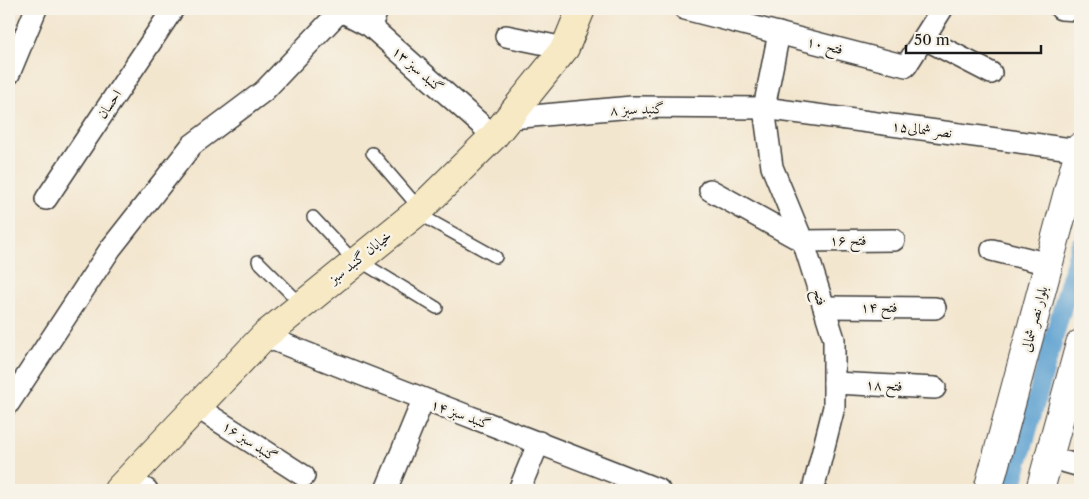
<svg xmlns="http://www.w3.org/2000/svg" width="1089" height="499" font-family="'Libre Caslon Text',Amiri,serif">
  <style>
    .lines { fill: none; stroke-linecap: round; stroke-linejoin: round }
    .canal { stroke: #5da1d1; stroke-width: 19 }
    .service-casing { stroke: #3c3a37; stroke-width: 14 }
    .minor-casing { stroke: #3c3a37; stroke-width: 24 }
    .tertiary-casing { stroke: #3c3a37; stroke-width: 30 }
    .secondary-casing { stroke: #3c3a37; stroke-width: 30 }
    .service { stroke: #fff; stroke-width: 11 }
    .minor { stroke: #fff; stroke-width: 21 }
    .tertiary { stroke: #fff; stroke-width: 28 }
    .secondary { stroke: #f6e9c3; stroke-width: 28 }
    .labels { text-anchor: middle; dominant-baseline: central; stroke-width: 5; stroke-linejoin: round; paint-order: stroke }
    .street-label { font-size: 14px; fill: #1c1c1c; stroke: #f7f3e8 }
  </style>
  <rect width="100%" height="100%" fill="#f7f3e8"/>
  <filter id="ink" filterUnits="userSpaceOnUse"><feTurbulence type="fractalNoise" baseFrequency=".02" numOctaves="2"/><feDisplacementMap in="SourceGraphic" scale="10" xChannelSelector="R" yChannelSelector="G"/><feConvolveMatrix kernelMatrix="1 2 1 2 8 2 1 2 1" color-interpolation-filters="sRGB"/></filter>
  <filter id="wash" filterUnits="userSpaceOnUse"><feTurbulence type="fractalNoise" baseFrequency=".0096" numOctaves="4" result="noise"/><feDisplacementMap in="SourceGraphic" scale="20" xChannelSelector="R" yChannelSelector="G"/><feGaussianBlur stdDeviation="1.12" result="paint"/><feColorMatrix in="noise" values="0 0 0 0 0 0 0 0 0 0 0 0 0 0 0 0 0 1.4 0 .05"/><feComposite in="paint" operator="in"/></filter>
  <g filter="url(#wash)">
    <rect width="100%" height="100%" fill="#f3e6cf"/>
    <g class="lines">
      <path class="canal" d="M1011,490l69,-245"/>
    </g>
  </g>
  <g filter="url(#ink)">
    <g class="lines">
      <g class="service-casing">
        <g id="service">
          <path d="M372,153l48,56"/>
          <path d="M417,213l79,44"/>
          <path d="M313,217l41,44"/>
          <path d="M358,260l79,48"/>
          <path d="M258,261l44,44"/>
        </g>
      </g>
      <g class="minor-casing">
        <g id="minor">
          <path d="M337,9l33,17 124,110"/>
          <path d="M685,9l221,57 36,-57"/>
          <path d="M1061,9l19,1"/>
          <path d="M370,26l8,-17"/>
          <path d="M779,33l-15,75 8,59 33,80 29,92v68l-21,83"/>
          <path d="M506,36l59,12"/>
          <path d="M925,39l66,34"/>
          <path d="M9,74l27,-65"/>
          <path d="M511,118l121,-11 132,1 315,42"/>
          <path d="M710,190l92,51 92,-1"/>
          <path d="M46,199l127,-190"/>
          <path d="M992,250l57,14"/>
          <path d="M824,307l111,1"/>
          <path d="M264,336c131,53 264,102 395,154"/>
          <path d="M834,383l101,5"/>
          <path d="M9,403l102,-155 81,-103 72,-54 76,-80"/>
          <path d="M195,406l109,70"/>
          <path d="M1048,457l32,9"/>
          <path d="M127,479l20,11"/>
          <path d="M386,490l37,-90"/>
          <path d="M519,490l20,-48"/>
        </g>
      </g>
      <g class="tertiary-casing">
        <g id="tertiary">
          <path d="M988,490l92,-343"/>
          <path d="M1040,490l40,-146"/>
        </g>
      </g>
      <g class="secondary-casing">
        <path id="secondary" d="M118,490l146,-154 152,-123 78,-77 71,-88 16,-39"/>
      </g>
      <use href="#service" class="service"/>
      <use href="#minor" class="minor"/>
      <use href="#tertiary" class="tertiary"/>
      <use href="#secondary" class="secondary"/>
    </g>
  </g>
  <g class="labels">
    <g class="street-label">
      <text transform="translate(825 45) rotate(14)">فتح ۱۰</text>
      <text transform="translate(418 69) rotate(41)">گنبد سبز ۱۳</text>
      <text transform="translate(109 104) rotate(-56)">احسان</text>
      <text transform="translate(637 109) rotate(-2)">گنبد سبز ۸</text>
      <text transform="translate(922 129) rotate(7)">نصر شمالی۱۵</text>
      <text x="848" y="240">فتح ۱۶</text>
      <text transform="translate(360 257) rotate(-39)">خیابان گنبد سبز</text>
      <text transform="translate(820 297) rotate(71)">فتح</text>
      <text x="879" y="307">فتح ۱۴</text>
      <text transform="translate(1034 319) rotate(-75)">بلوار نصر شمالی</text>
      <text transform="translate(884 385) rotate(3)">فتح ۱۸</text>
      <text transform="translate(461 414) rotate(20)">گنبد سبز ۱۴</text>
      <text transform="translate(250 441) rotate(33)">گنبد سبز ۱۶</text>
    </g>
  </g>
  <rect width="1089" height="499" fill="none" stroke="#f7f3e8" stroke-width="30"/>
  <path d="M906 45v8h135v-8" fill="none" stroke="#1c1c1c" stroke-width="2.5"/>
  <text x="914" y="45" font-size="15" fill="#1c1c1c" stroke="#f7f3e8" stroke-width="4" paint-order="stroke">50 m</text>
</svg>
